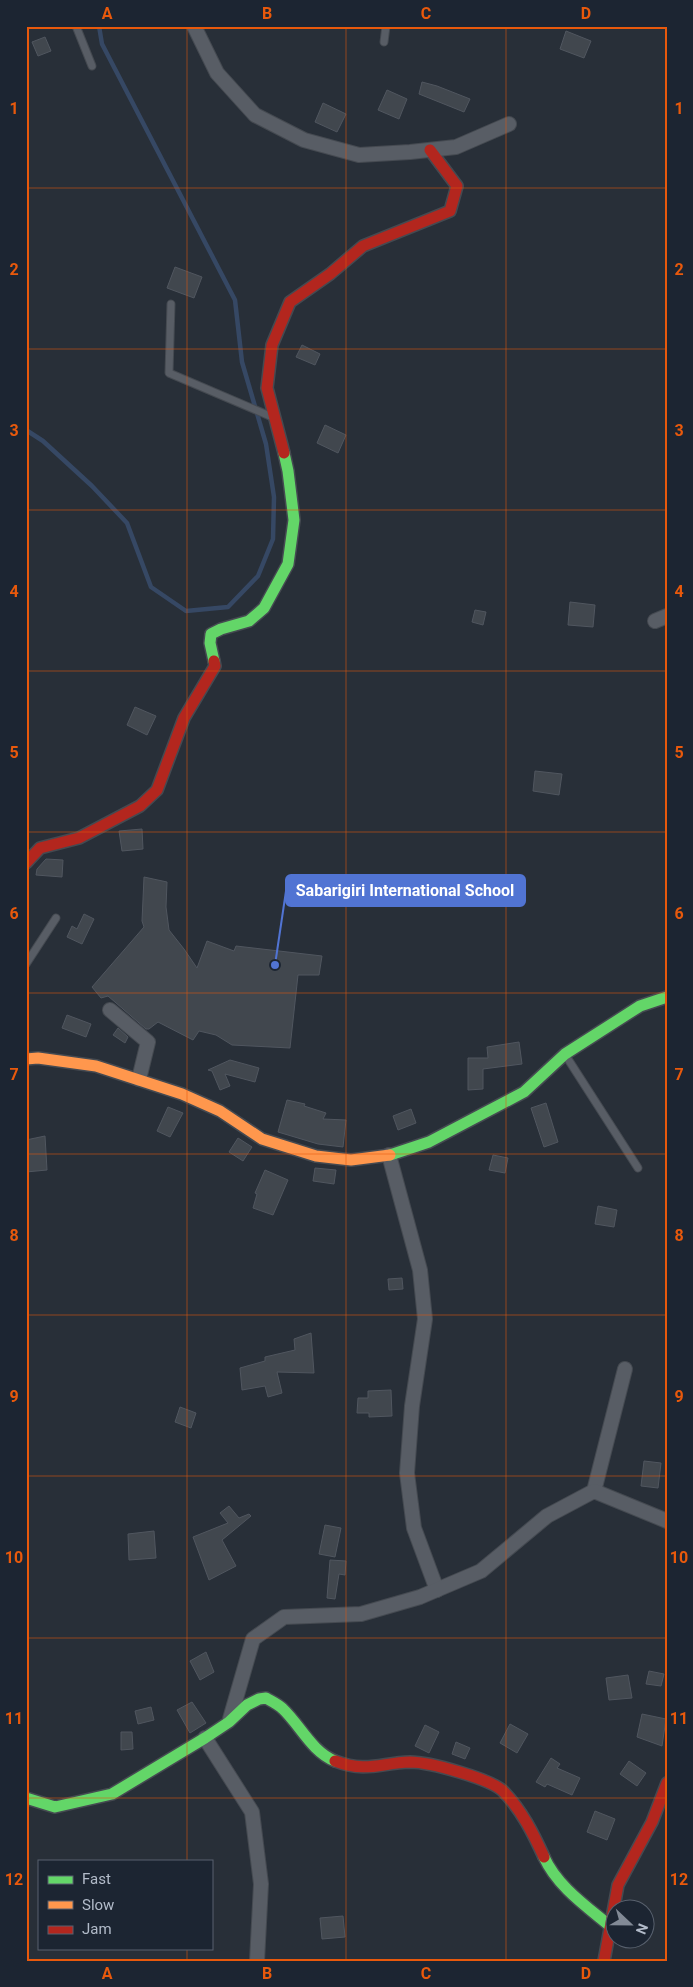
<svg xmlns="http://www.w3.org/2000/svg" width="693" height="1987" font-family="Roboto,sans-serif">
  <style>
    .lines { fill: none; stroke-linecap: round; stroke-linejoin: round }
    .stream { stroke: #364864; stroke-width: 4.5 }
    .building { fill: #41474e; stroke: #50565f }
    .lane-casing { stroke: #454a51; stroke-width: 9 }
    .street-casing { stroke: #454a51; stroke-width: 16 }
    .fast-casing { stroke: #454a51; stroke-width: 14 }
    .slow-casing { stroke: #454a51; stroke-width: 14 }
    .jam-casing { stroke: #454a51; stroke-width: 14 }
    .lane { stroke: #585d65; stroke-width: 7 }
    .street { stroke: #585d65; stroke-width: 14 }
    .fast { stroke: #63d668; stroke-width: 11 }
    .slow { stroke: #ff974d; stroke-width: 11 }
    .jam { stroke: #b3261e; stroke-width: 11 }
    .grid { fill: none; stroke: #e8590c; stroke-width: 1; stroke-opacity: 0.55 }
    .leader { fill: none; stroke: #5174d3; stroke-width: 2 }
    .callout-dot { fill: #5174d3; stroke: #1c2532; stroke-width: 2 }
    .callout { fill: #5174d3; stroke: #5174d3; stroke-width: 2 }
    .callout-label { font-size: 16px; text-anchor: middle; font-weight: bold; fill: #fff }
    .neatline { fill: none; stroke: #e8590c; stroke-width: 2 }
    .grid-label { font-size: 16px; text-anchor: middle; font-weight: bold; fill: #e8590c }
  </style>
  <rect width="100%" height="100%" fill="#282f38"/>
  <g class="lines">
    <path class="stream" d="M26,430l17,11 49,45 35,37 24,64 35,24 42,-4 30,-31 15,-37 1,-42 -8,-53 -24,-82 -7,-62 -133,-256 -3,-18"/>
  </g>
  <g class="building">
    <path d="M566,31l25,10 -7,17 -24,-9z"/>
    <path d="M45,37l6,14 -13,5 -6,-14z"/>
    <path d="M422,82l15,4 33,13 -6,13 -45,-18z"/>
    <path d="M387,90l20,9 -8,20 -21,-9z"/>
    <path d="M323,103l23,11 -9,18 -22,-10z"/>
    <path d="M175,267l27,10 -8,21 -27,-10z"/>
    <path d="M302,345l18,9 -5,11 -19,-8z"/>
    <path d="M325,425l21,10 -8,18 -21,-10z"/>
    <path d="M570,602l25,3 -2,22 -25,-2z"/>
    <path d="M475,610l11,2 -3,13 -11,-3z"/>
    <path d="M135,707l21,9 -9,19 -20,-10z"/>
    <path d="M535,771l27,3 -3,21 -26,-4z"/>
    <path d="M142,829l1,20 -21,2 -3,-20z"/>
    <path d="M46,859l17,1 -1,17 -26,-2 1,-6z"/>
    <path d="M144,877l23,5 -1,25 3,23 15,19 13,19 10,-27 27,10 2,-5 86,10 -3,19h-21l-8,73 -58,-3 -16,-10 -17,-4 -6,9 -35,-18 -9,7h-3l-38,-33 -7,2 -9,-11 52,-60 -2,-6z"/>
    <path d="M84,914l10,5 -12,25 -15,-7 5,-11 5,3z"/>
    <path d="M67,1015l24,9 -5,13 -24,-9z"/>
    <path d="M118,1028l10,9 -3,6 -12,-8z"/>
    <path d="M519,1042l3,22 -39,5v20l-15,1v-32h20l-1,-11z"/>
    <path d="M230,1060l29,8 -4,14 -30,-8 5,12 -10,4 -8,-19 -4,-1z"/>
    <path d="M287,1100l18,4 -1,2 22,7 -3,6 23,1 -3,27 -25,-3 -40,-12z"/>
    <path d="M546,1103l12,39 -14,5 -13,-39z"/>
    <path d="M168,1107l15,6 -13,24 -13,-6z"/>
    <path d="M411,1109l5,14 -18,7 -5,-14z"/>
    <path d="M45,1136l2,34 -21,2v-32z"/>
    <path d="M238,1138l14,9 -9,14 -14,-9z"/>
    <path d="M493,1155l15,3 -3,15 -16,-3z"/>
    <path d="M315,1168l21,2 -2,14 -21,-3z"/>
    <path d="M265,1170l23,10 -15,35 -20,-7 4,-14 -2,-1z"/>
    <path d="M598,1206l19,4 -3,17 -19,-3z"/>
    <path d="M402,1278l1,11 -14,1 -1,-11z"/>
    <path d="M311,1333l3,40 -37,-1 5,21 -14,4 -3,-11 -23,4 -2,-22 25,-7v-4l30,-7 -1,-11z"/>
    <path d="M391,1390l1,26 -23,1v-4h-12l1,-15h10v-7z"/>
    <path d="M180,1407l16,6 -5,15 -16,-6z"/>
    <path d="M644,1461l17,2 -3,25 -17,-2z"/>
    <path d="M229,1506l10,12 10,-4 2,2 -29,24 14,26 -27,14 -16,-43 35,-14 -8,-10z"/>
    <path d="M325,1525l16,3 -6,29 -16,-3z"/>
    <path d="M154,1531l2,27 -27,2 -1,-26z"/>
    <path d="M330,1560l16,1 -1,14 -6,-1 -4,25 -8,-1z"/>
    <path d="M206,1652l8,20 -14,8 -10,-19z"/>
    <path d="M649,1671l15,3 -3,12 -15,-2z"/>
    <path d="M628,1675l4,23 -23,2 -3,-22z"/>
    <path d="M192,1702l14,21 -16,10 -13,-23z"/>
    <path d="M151,1707l3,13 -16,4 -3,-13z"/>
    <path d="M642,1714l24,5 -4,27 -25,-9z"/>
    <path d="M510,1724l18,10 -11,19 -17,-10z"/>
    <path d="M425,1725l14,7 -10,21 -14,-7z"/>
    <path d="M121,1732h11l1,17 -12,1z"/>
    <path d="M456,1742l14,6 -5,11 -13,-5z"/>
    <path d="M551,1758l9,6 -3,4 23,10 -8,17 -25,-11 -2,3 -9,-5z"/>
    <path d="M629,1761l17,12 -9,13 -17,-12z"/>
    <path d="M595,1811l20,8 -8,21 -20,-8z"/>
    <path d="M343,1916l2,21 -23,2 -2,-21z"/>
  </g>
  <g class="lines">
    <g class="lane-casing">
      <g id="lane">
        <path d="M76,26l16,40"/>
        <path d="M384,42l2,-16"/>
        <path d="M171,304l-2,69 101,43"/>
        <path d="M26,964l30,-46"/>
        <path d="M566,1056l72,112"/>
      </g>
    </g>
    <g class="street-casing">
      <g id="street">
        <path d="M194,26l23,47 38,42 49,25 55,15 51,-3 46,-5 53,-23"/>
        <path d="M655,621l12,-5"/>
        <path d="M110,1010l38,32 -9,37"/>
        <path d="M389,1155l31,115 5,49 -13,87 -5,67 7,55 23,62"/>
        <path d="M594,1491l31,-122"/>
        <path d="M230,1719l23,-80 31,-22 77,-3 59,-17 61,-26 66,-55 47,-25 73,30"/>
        <path d="M205,1738l47,74 9,72 -4,77"/>
      </g>
    </g>
    <g class="fast-casing">
      <g id="fast">
        <path d="M214,661l-4,-18 1,-9 10,-5 28,-8 15,-13 24,-44 6,-44 -6,-49 -4,-18"/>
        <path d="M390,1155l39,-13 95,-50 41,-38 75,-48 27,-9"/>
        <path d="M26,1798l29,9 57,-13 93,-56 24,-16 18,-17 12,-6 7,-1c5,3 12,6 17,11 17,16 29,43 52,52"/>
        <path d="M544,1857c13,29 42,49 66,69"/>
      </g>
    </g>
    <g class="slow-casing">
      <path id="slow" d="M26,1059l12,-1 58,8 86,28 38,17 42,28 54,17 35,4 39,-5"/>
    </g>
    <g class="jam-casing">
      <g id="jam">
        <path d="M284,453l-17,-65 5,-43 18,-43 40,-28 33,-28 87,-35 7,-25 -27,-36"/>
        <path d="M26,863l14,-15 39,-10 61,-32 17,-16 27,-72 31,-52 -1,-5"/>
        <path d="M335,1761c32,12 45,2 75,1 19,0 82,17 94,30 18,19 29,41 40,65"/>
        <path d="M604,1961l14,-76 34,-63 15,-39"/>
      </g>
    </g>
    <use href="#lane" class="lane"/>
    <use href="#street" class="street"/>
    <use href="#fast" class="fast"/>
    <use href="#slow" class="slow"/>
    <use href="#jam" class="jam"/>
  </g>
  <path class="grid" d="M187,26v1835M346,26v1935M506,26v1935M26,188h641M26,349h641M26,510h641M26,671h641M26,832h641M26,993h641M26,1154h641M26,1315h641M26,1476h641M26,1638h641M26,1798h641M187,1948v13"/>
  <path class="leader" d="M275 965L286 891"/>
  <circle class="callout-dot" cx="275" cy="965" r="5"/>
  <rect class="callout" x="286" y="875" width="239" height="31" rx="5"/>
  <g class="callout-label">
    <text x="405" y="896">Sabarigiri International School</text>
  </g>
  <rect width="693" height="1987" fill="none" stroke="#1c2532" stroke-width="55"/>
  <rect x="38" y="1860" width="175" height="90" fill="#1c2532" stroke="#58616e"/>
  <rect x="48" y="1876" width="25" height="8" fill="#63d668" stroke="#58616e"/>
  <text x="82" y="1884" font-size="15" fill="#b2bbc9">Fast</text>
  <rect x="48" y="1901" width="25" height="8" fill="#ff974d" stroke="#58616e"/>
  <text x="82" y="1910" font-size="15" fill="#b2bbc9">Slow</text>
  <rect x="48" y="1926" width="25" height="8" fill="#b3261e" stroke="#58616e"/>
  <text x="82" y="1934" font-size="15" fill="#b2bbc9">Jam</text>
  <g transform="translate(630 1924) rotate(112)"><circle r="24" fill="#1c2532" stroke="#58616e"/>
  <path d="M0-4L9 19L0 12L-9 19Z" fill="#828a96"/>
  <text y="-8" font-size="14" font-weight="bold" text-anchor="middle" fill="#b2bbc9">N</text>
  </g>
  <rect x="28" y="28" width="638" height="1932" class="neatline"/>
  <g class="grid-label">
    <text x="107" y="19">A</text>
    <text x="267" y="19">B</text>
    <text x="426" y="19">C</text>
    <text x="586" y="19">D</text>
    <text x="14" y="114">1</text>
    <text x="679" y="114">1</text>
    <text x="14" y="275">2</text>
    <text x="679" y="275">2</text>
    <text x="14" y="436">3</text>
    <text x="679" y="436">3</text>
    <text x="14" y="597">4</text>
    <text x="679" y="597">4</text>
    <text x="14" y="758">5</text>
    <text x="679" y="758">5</text>
    <text x="14" y="919">6</text>
    <text x="679" y="919">6</text>
    <text x="14" y="1080">7</text>
    <text x="679" y="1080">7</text>
    <text x="14" y="1241">8</text>
    <text x="679" y="1241">8</text>
    <text x="14" y="1402">9</text>
    <text x="679" y="1402">9</text>
    <text x="14" y="1563">10</text>
    <text x="679" y="1563">10</text>
    <text x="14" y="1724">11</text>
    <text x="679" y="1724">11</text>
    <text x="14" y="1885">12</text>
    <text x="679" y="1885">12</text>
    <text x="107" y="1979">A</text>
    <text x="267" y="1979">B</text>
    <text x="426" y="1979">C</text>
    <text x="586" y="1979">D</text>
  </g>
</svg>
